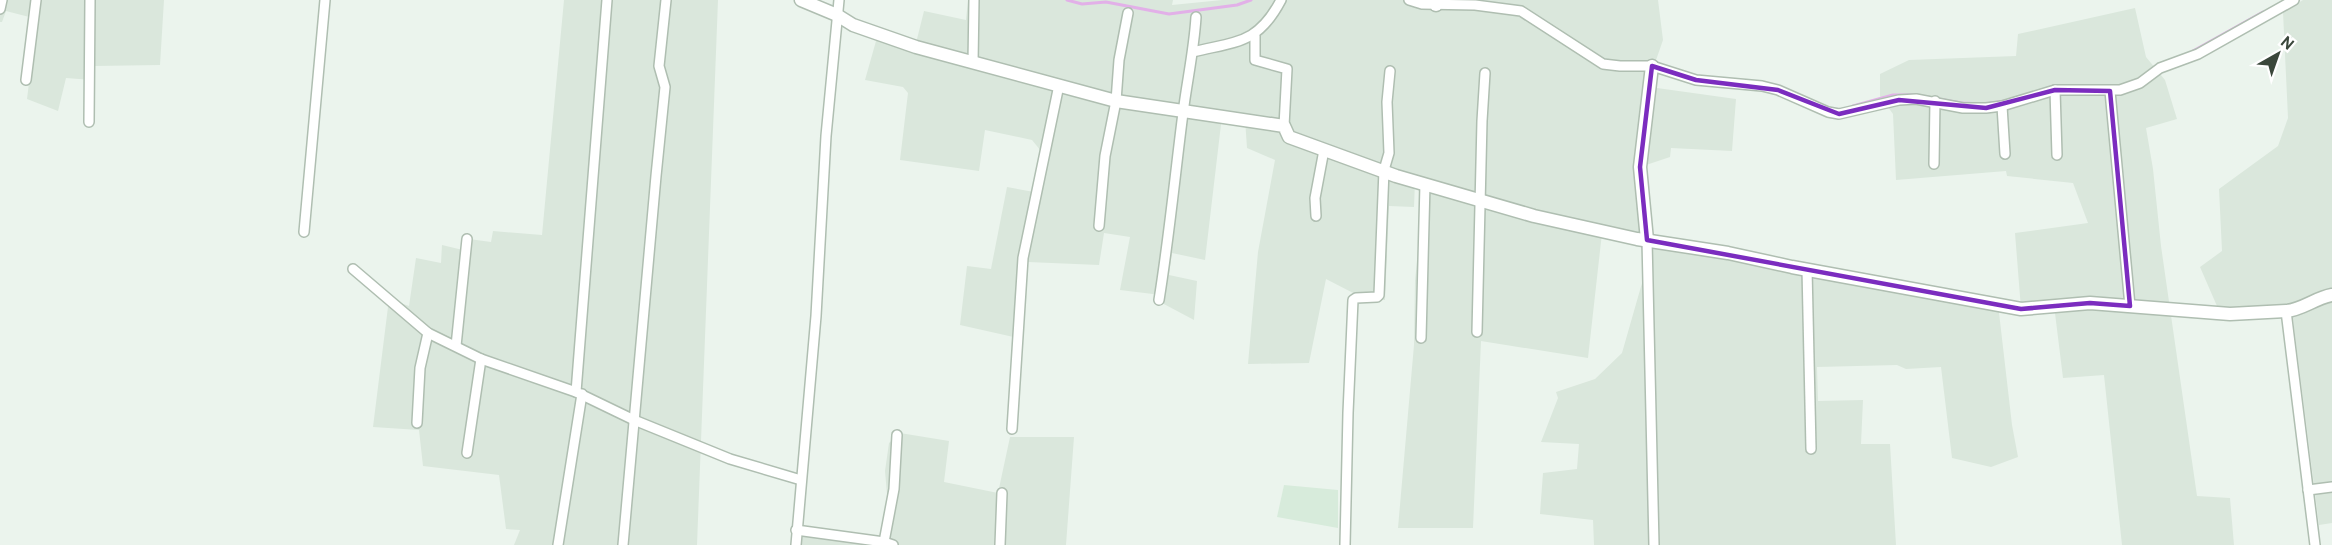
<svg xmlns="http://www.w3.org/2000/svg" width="2332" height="545" font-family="Overpass,sans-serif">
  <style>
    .residential { fill: #dae7dc }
    .education { fill: #d7ebdb }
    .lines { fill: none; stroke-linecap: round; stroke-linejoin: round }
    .stream { stroke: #e2b0e8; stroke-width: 3 }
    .minor-casing { stroke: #afbeb1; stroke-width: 12 }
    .tertiary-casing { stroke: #afbeb1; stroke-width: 15 }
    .minor { stroke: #fff; stroke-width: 9 }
    .tertiary { stroke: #fff; stroke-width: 12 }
    .marked { fill: none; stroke: #7b2cbf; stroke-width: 4.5; stroke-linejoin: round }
  </style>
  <rect width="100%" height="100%" fill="#ebf4ed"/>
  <g class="residential">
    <path d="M0,0h164l-4,65 -66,1 -2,14 -26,-2 -8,33 -31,-12 10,-80 -31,-8 -4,11h-2z"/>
    <path d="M564,0h154l-21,545h-183l6,-15 -14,-1 -7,-54 -76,-9 -4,-36 -46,-3 16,-128 20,7 7,-48 25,5 1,-18 25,6 2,-12 22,3 2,-11 49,4z"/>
    <path d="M968,0h205l-1,5 50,-5h436l5,40 -9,26 3,22 79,11 -4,52 -61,-3 -1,9 -30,10 7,73 -45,-7 -14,125 -107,-17 -8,187h-75l16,-183 1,-64 7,-71 -3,-3 6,-23 -10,-3 -1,26 -25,-1 -4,94 -26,-4 -33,-17 -17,84 -61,1 10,-112 17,-92 -28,-12 -2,-29 -23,-3 -17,144 -33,-7 -3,22 28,6 -3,39 -32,-17 -1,-8 -41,-5 10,-53 -26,-4 -5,32 -71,-3 -10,76 -58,-13 7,-59 24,3 16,-82 27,5 7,-41 -9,-11 -47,-10 -6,41 -79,-11 8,-67 -5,-6 -38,-7 13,-46 37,13 9,-36 42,9z"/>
    <path d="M2303,0h29v523l-13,2 -27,-214 -72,2 -20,-46 22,-16 -3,-62 59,-43 10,-28 -5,-106z"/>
    <path d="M2135,8l11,49 19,23 12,39 -31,9 7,41 8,77 36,250 33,2 4,47h-112l-18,-170 -41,3 -9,-73 -33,4 -6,-76 73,-10 -15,-40 -66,-7 -1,-5 -110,9 -3,-66 -13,-18v-22l29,-14 107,-4 2,-22z"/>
    <path d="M1654,241l344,63 14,121 6,32 -27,10 -39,-9 -11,-91 -35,2 -9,-4 -80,2 1,34 45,-1 -2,44h29l6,101h-302l-1,-25 -53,-6 3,-41 34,-4 2,-25 -38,-2 17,-44 -2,-6 39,-13 27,-26z"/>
    <path d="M900,433l49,8 -5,41 54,11 12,-56h64l-8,108h-270v-15l95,10 -6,-69 4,-28z"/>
  </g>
  <path class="education" d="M1284,485l54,5v38l-61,-11z"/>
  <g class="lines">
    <g class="stream">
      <path d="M1067,0l15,4 24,-2 63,12 68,-9 14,-5"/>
      <path d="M2193,51l70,-39"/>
      <path d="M1627,62h20"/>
      <path d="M1853,106l40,-11h23l45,8 24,1 20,-3"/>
    </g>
    <g class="minor-casing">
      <g id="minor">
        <path d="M1409,0l13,4 53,1 46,6 82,53 17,2h32l44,14 66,6 16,4 50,22 11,2 60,-14 17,-1 47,9h23l16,-2 53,-16h65l20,-7 20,-15 38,-14 96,-54"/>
        <path d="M0,9l2,-9"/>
        <path d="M1255,36v24l32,9 -3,57"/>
        <path d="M1193,52c44,-11 65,-8 88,-52"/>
        <path d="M973,63l1,-63"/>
        <path d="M26,80l10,-80"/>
        <path d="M2055,90l2,65"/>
        <path d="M2110,91l20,215"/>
        <path d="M2002,106l3,48"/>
        <path d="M89,122l1,-122"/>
        <path d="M1934,164l1,-63"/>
        <path d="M1316,216l-1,-18 9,-48"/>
        <path d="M1099,226l6,-70 11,-55 3,-41 9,-47"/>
        <path d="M304,232l21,-232"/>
        <path d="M1647,240l7,305"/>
        <path d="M353,269l75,64 53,26 95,33 58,28 96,39 71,21"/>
        <path d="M1807,269l4,180"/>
        <path d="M1159,300c10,-62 16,-125 24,-187 4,-32 11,-63 13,-96"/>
        <path d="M2286,311l29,234"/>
        <path d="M1477,332l5,-211 3,-48"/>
        <path d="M1421,338l4,-154"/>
        <path d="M456,346l11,-107"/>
        <path d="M576,392l31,-392"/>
        <path d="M417,423l3,-55 8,-35"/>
        <path d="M1012,429l11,-171 36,-173"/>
        <path d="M467,453l14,-94"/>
        <path d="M2308,490l24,-3"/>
        <path d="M796,530l88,12 9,3"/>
        <path d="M884,542l10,-53 3,-54"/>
        <path d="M558,545l24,-151"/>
        <path d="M623,545l33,-369 9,-89 -6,-21 7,-66"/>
        <path d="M796,545l20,-229 10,-180 13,-136"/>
        <path d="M1000,545l2,-52"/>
        <path d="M1345,545l3,-132 5,-113 3,-2 21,-1 2,-2 5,-125 5,-17 -2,-51 3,-31"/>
      </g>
    </g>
    <g class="tertiary-casing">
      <g id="tertiary">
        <path d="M801,0l36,15 16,10 63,22 200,54 168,25 5,11 107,39 138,40 103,23 91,14 64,14 229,42 69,-6 140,11 56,-3c16,-1 29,-13 46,-16"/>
        <path d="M1436,5v-5"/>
        <path d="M1647,240l-7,-73 12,-101"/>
      </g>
    </g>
    <use href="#minor" class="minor"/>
    <use href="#tertiary" class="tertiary"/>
  </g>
  <path class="marked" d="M1652,66l44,14 82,10 61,24 60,-14 87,8 69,-18 55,1 20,215 -40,-3 -69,6 -374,-69 -7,-73z"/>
  <g transform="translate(2278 54) rotate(40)" stroke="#ffffff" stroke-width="4.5" paint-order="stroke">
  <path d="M0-4.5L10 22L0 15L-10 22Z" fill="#3a473b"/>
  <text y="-9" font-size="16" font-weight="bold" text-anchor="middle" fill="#3a473b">N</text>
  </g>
</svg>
